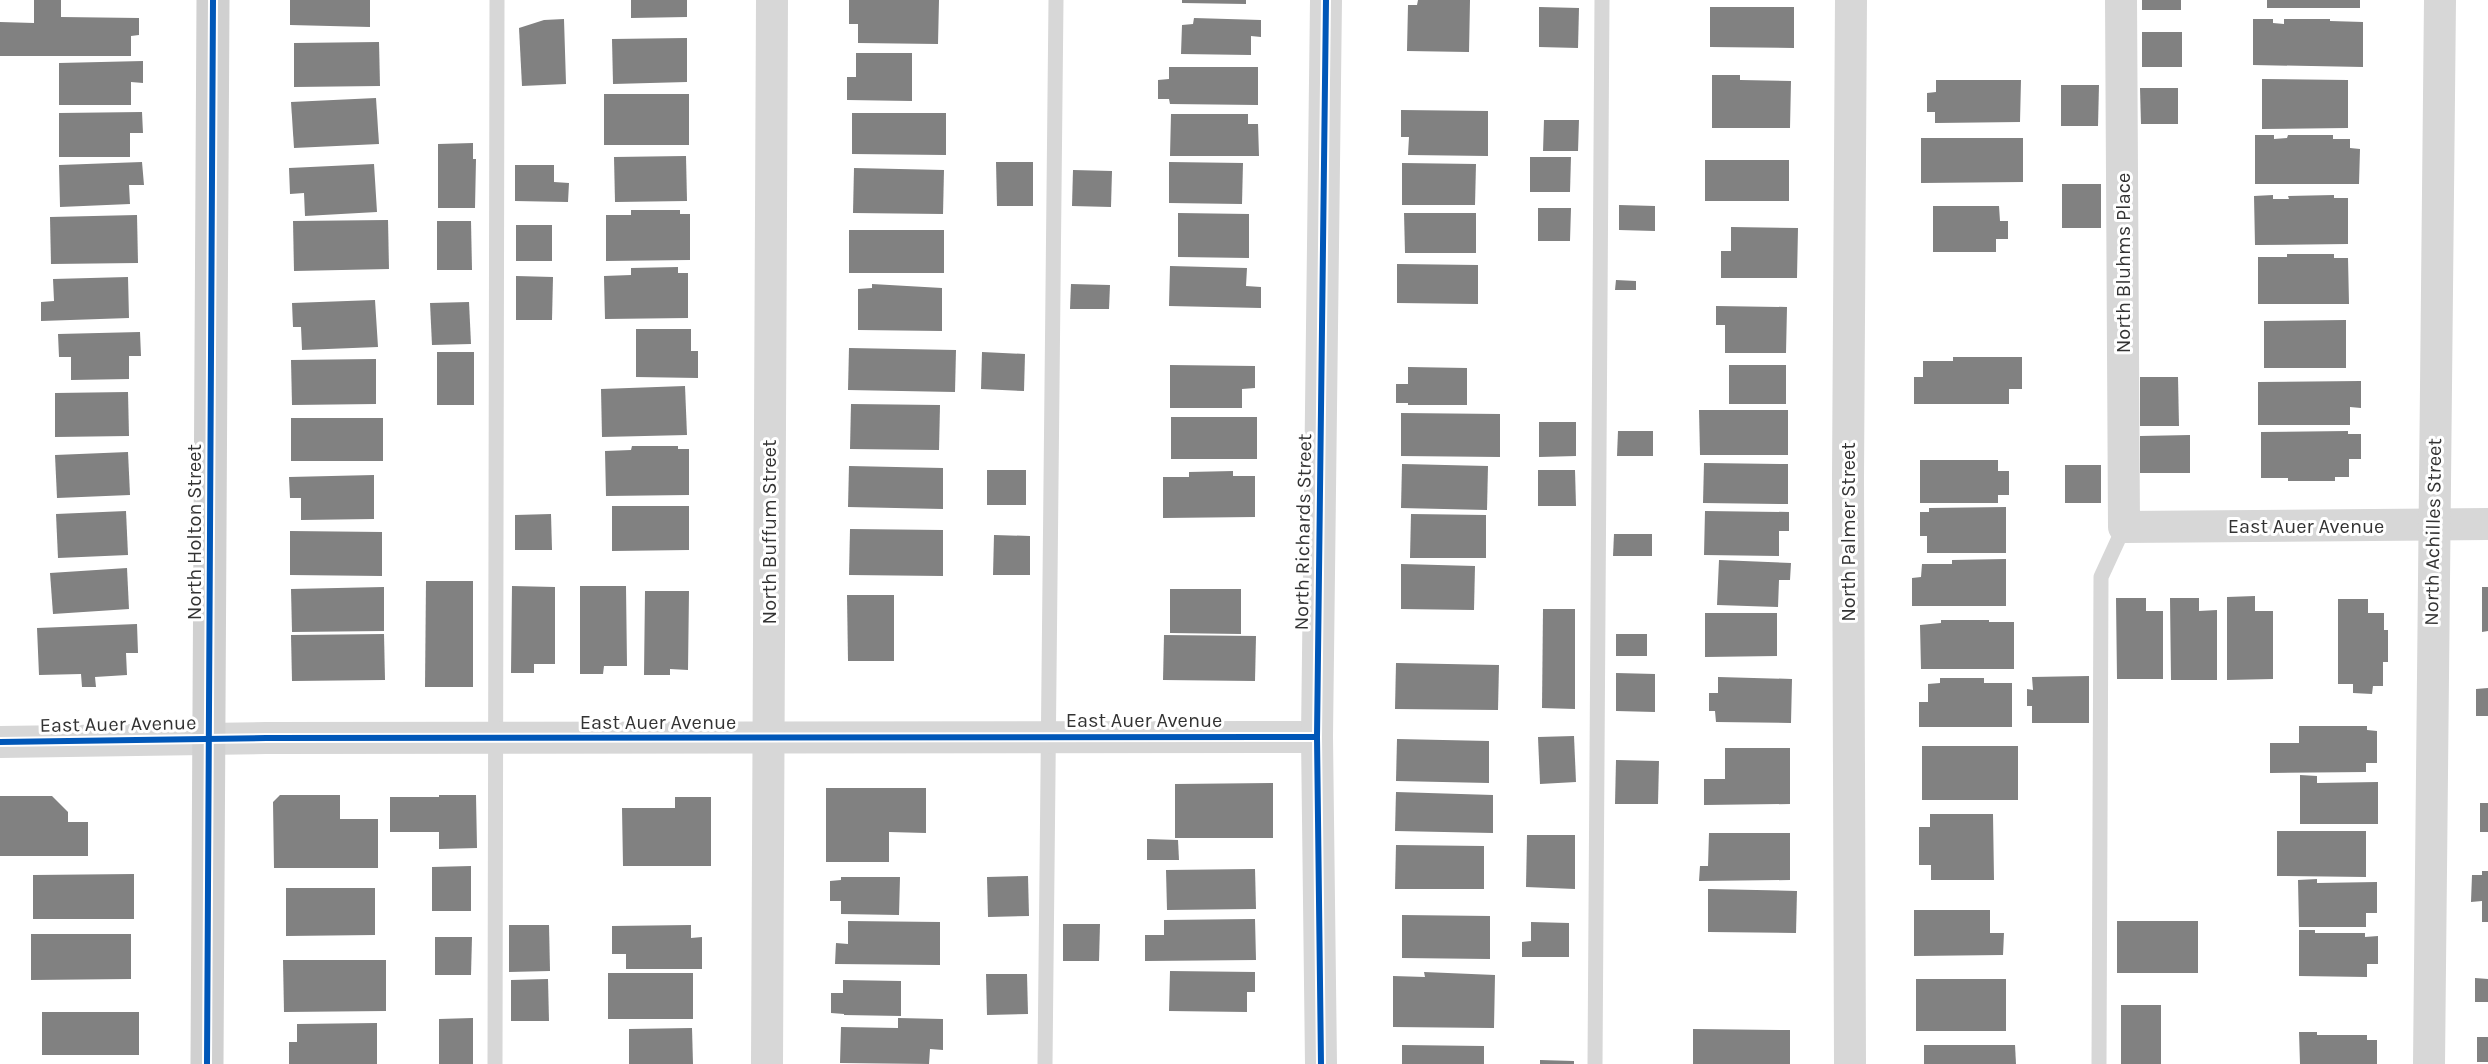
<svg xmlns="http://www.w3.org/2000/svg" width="2488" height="1064" font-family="Karla,sans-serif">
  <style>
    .building { fill: #818181 }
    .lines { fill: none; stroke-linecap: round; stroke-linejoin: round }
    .service { stroke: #d7d7d7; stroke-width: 15 }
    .minor { stroke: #d7d7d7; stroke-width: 32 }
    .secondary { stroke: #d0d0d0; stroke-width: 33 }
    .cycleway-casing { stroke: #fff; stroke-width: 10 }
    .cycleway { stroke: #0057b8; stroke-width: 6 }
    .labels { text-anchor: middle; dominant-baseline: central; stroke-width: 6; stroke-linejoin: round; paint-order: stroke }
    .street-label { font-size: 20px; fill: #333; stroke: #fff }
  </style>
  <rect width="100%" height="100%" fill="#fff"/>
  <g class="building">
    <path d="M34,0h27v17l78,1v17l-8,1v20h-131v-34l34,1z"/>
    <path d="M290,0h80v27l-80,-2z"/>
    <path d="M631,0h56v17l-56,1z"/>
    <path d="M849,0h90l-1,44 -80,-1v-19h-9z"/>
    <path d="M1182,0h64v4l-64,-1z"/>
    <path d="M1418,0h52l-1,52 -62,-1 1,-46h9z"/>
    <rect x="2142" y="0" width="39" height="10"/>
    <rect x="2267" y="0" width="93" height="8"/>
    <path d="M1539,7l40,1 -1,40 -39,-1z"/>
    <path d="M1710,7h84v41l-84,-1z"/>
    <path d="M1194,18l67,2v17l-10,-1v19l-70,-1 1,-29 11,-1z"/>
    <path d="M564,19l2,65 -44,2 -3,-58 25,-8z"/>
    <path d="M2253,19h20v4l11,1v-5h46v2l33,1v45l-110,-2z"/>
    <rect x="2142" y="32" width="40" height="35"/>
    <path d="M687,38v44l-74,2 -1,-45z"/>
    <path d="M379,42l1,44 -86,1v-44z"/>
    <path d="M856,53h56v48l-65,-1v-23h9z"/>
    <path d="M143,61v22l-12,-1v23h-72v-42z"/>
    <path d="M1169,67h89v38l-88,-1 -1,-5h-11v-19l11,-1z"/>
    <path d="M1712,75h28v5l51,1 -1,47h-78z"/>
    <path d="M2262,79l86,1v48l-86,1z"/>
    <path d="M1936,80h85l-1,42 -85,1v-11h-8v-19l9,-1z"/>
    <path d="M2061,85h38l-1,41h-37z"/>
    <path d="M2140,88h38v36h-37z"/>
    <rect x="604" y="94" width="85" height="51"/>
    <path d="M376,98l3,46 -85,4 -3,-46z"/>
    <path d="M1401,110l87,1v45l-80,-1 1,-18h-8z"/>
    <path d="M142,112l1,21h-13v24h-71v-44z"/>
    <path d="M852,113h94v42l-94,-1z"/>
    <path d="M1171,114h77v10h10l1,32h-89z"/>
    <path d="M1544,120h35l-1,31h-35z"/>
    <path d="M2255,135h19v4l13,-1 1,-3h45v4h17v9l10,1 -1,35h-104z"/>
    <path d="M1921,138h102v44l-102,1z"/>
    <path d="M473,143v16h3l-1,49h-37v-64z"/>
    <path d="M686,156l1,45 -72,1 -1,-45z"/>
    <path d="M1530,157h41l-1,35h-40z"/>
    <rect x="1705" y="160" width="84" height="41"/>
    <path d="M142,162l2,23h-15l1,19 -70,3 -1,-42z"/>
    <path d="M996,162h37v44h-36z"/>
    <path d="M1169,162l74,1 -1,41 -73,-1z"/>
    <path d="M1402,163l74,1 -1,41h-73z"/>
    <path d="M374,164l3,48 -72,4 -1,-23 -14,1 -1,-26z"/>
    <path d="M515,165h39v17l15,1 -1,19 -53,-1z"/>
    <path d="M854,168l90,2 -1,44 -90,-1z"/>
    <path d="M1073,170l39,1 -1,36 -39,-1z"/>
    <rect x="2062" y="184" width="39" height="44"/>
    <path d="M2273,195v4h16l-1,-3 46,-1v3h14v46l-93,1 -1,-49z"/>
    <path d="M1619,205l36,1v25l-36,-1z"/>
    <path d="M1933,206h66l1,15h8v18h-12v13h-63z"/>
    <path d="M1538,208h33l-1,33h-32z"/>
    <path d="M631,210h49v4h10v46l-84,1v-46h25z"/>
    <path d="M1178,213l71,1v44l-71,-1z"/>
    <path d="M1404,213h72v40h-71z"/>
    <path d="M137,215l1,48 -87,1 -1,-47z"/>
    <path d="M388,220l1,49 -95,2 -1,-50z"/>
    <path d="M437,221h34l1,49h-35z"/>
    <rect x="516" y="225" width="36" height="36"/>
    <path d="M1731,227l67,1 -1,50h-76v-27h10z"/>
    <rect x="849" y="230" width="95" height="43"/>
    <path d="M2287,254h47v4h14l1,46h-91v-47h29z"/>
    <path d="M1397,264l81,1v39l-81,-1z"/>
    <path d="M1170,266l77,2 -1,18 15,1v21l-92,-2z"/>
    <path d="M678,267v6h10v45l-83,1 -1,-43 27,-1v-7z"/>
    <path d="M516,276l37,1 -1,43h-36z"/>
    <path d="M128,277l1,41 -88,3v-19l13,-1 -1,-22z"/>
    <path d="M1616,280l20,1v9h-21z"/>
    <path d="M872,284l70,4v43l-84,-1v-41l14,-1z"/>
    <path d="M1071,284l39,1 -1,24h-39z"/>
    <path d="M375,300l3,47 -76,3 -1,-23h-8l-1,-24z"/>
    <path d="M469,302l2,42 -39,1 -2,-42z"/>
    <path d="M1716,306l71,1 -1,46h-61v-28h-9z"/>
    <path d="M2346,320v48h-82v-47z"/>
    <path d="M636,329h55v22h7v27l-62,-1z"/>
    <path d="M140,332l1,24h-12v23l-58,1v-23h-12l-1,-23z"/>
    <path d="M849,348l107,2 -1,42 -107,-2z"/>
    <rect x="437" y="352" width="37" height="53"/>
    <path d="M982,352l43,2 -1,37 -43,-2z"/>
    <path d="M1953,357h69v32h-13v15h-95v-27h9v-16h30z"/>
    <path d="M376,359v45l-84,1 -1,-45z"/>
    <path d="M1170,365l85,1v22l-13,1v19h-72z"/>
    <rect x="1729" y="365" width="57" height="39"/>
    <path d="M1408,367l59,1v37h-59v-2h-12v-19h12z"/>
    <path d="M2140,377h38l1,49h-39z"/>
    <path d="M2361,381v27l-11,-1v18h-92v-43z"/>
    <path d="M685,386l2,49 -85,2 -1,-48z"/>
    <path d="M128,392l1,44 -74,1v-44z"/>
    <path d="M851,404l89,1 -1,45 -89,-1z"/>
    <path d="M1699,410h89v45h-88z"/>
    <path d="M1401,413l99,1v43l-99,-1z"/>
    <rect x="1171" y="417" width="86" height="42"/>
    <rect x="291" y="418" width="92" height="43"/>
    <path d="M1539,422h37v34l-37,1z"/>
    <path d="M1618,431h35v25h-36z"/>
    <path d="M2348,431v3h13v25h-12v18h-14v4h-47v-3h-27v-46z"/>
    <path d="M2190,435v38h-50v-37z"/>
    <path d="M632,446h46v3h11v46l-83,1 -1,-45 26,-1z"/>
    <path d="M128,452l2,43 -73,3 -2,-43z"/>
    <path d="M1920,460h78v11h11v24h-11v8h-78z"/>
    <path d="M1704,463l84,1v40l-85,-1z"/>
    <path d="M1402,464l86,2 -1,44 -86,-2z"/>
    <rect x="2065" y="465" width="36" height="38"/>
    <path d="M849,466l94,2v41l-95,-2z"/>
    <rect x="987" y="470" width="39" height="35"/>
    <path d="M1538,470h37l1,36h-38z"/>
    <path d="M1233,471v5h22v41l-92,1v-41h26v-5z"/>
    <path d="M374,475v44l-73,1v-22h-11l-1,-21z"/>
    <path d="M612,506h77v44l-77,1z"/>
    <path d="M2006,507v46h-79v-17h-7v-24h9v-4z"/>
    <path d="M126,511l2,44 -70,3 -2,-44z"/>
    <path d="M1705,511l84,1v19h-10v25l-75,-1z"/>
    <path d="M551,514l1,36h-37v-35z"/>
    <path d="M1411,514l75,1v43h-76z"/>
    <path d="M850,529l93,1v46l-94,-1z"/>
    <path d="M290,531l92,1v44l-92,-1z"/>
    <path d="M1614,534h38v22h-39z"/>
    <path d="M994,535l36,1v39h-37z"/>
    <path d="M2006,559v47h-94v-28l9,-1 1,-13h30v-4z"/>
    <path d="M1719,560l72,3 -1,17h-11l-1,27 -61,-2z"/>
    <path d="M1401,564l74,2 -1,44 -73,-1z"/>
    <path d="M127,568l2,41 -76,5 -3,-41z"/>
    <path d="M426,581h47v106h-48z"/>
    <path d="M512,586l43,1v77h-21v9h-23z"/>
    <path d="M580,586h46l1,80h-23l-1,8h-23z"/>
    <path d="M384,587v44l-92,1 -1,-43z"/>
    <path d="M2482,587h6v44l-6,1z"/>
    <path d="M1170,589h71v45l-71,-1z"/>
    <path d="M645,591h44l-1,79 -18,-1v6h-26z"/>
    <path d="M847,595h47v66h-46z"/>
    <path d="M2255,596v15h18v68l-46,1v-83z"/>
    <path d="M2116,598h30v13h17v68h-46z"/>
    <path d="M2170,598h29v13l18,-1v70h-46z"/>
    <path d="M2338,599h30v14h16v17h4v32h-5v24h-10l-1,8 -19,-1v-9h-15z"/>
    <path d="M1543,609h32v100l-33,-1z"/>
    <path d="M1705,613h72v43l-72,1z"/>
    <path d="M1941,620h48v2h25v47h-93l-1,-44 21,-2z"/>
    <path d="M137,624l1,29h-12l1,22 -32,2 1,10h-14l-1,-13 -42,1 -2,-47z"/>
    <path d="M384,634l1,46 -93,1 -1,-46z"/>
    <rect x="1616" y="634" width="31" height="22"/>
    <path d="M1164,635l92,1 -1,45 -92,-1z"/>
    <path d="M1396,663l103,2 -1,45 -103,-1z"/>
    <path d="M1616,673l39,1v38l-39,-1z"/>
    <path d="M2089,676v47h-57v-17h-5v-17l6,1 -1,-13z"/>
    <path d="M1718,677l74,2 -1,44 -75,-1 -1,-11h-6v-18h9z"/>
    <path d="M1940,678h44v5h28v44h-93v-25h9v-18l12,-1z"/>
    <path d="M2488,688v28h-12v-27z"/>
    <path d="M2299,726h68v4l10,1v32h-11v9l-96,1v-30h29z"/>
    <path d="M1574,736l2,46 -36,2 -2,-47z"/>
    <path d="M1397,739l92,2v42l-93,-2z"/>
    <rect x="1922" y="746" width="96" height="54"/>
    <path d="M1725,748h65v56l-86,1v-26h21z"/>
    <path d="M1616,760l43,1 -1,43h-43z"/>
    <path d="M2300,775l17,1v7l61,-1v42h-78z"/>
    <path d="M1273,783v55h-98v-54z"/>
    <path d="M826,788h100v45l-37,-1v30h-63z"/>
    <path d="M1396,792l97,3v38l-98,-2z"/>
    <path d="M280,795h60v24h38v49h-104l-1,-66z"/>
    <path d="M439,795h37l1,53 -38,1v-17h-49v-35h49z"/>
    <path d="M0,796h52l16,16v10h20v34h-88z"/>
    <path d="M675,797h36v69h-88l-1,-58h53z"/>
    <rect x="2480" y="803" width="8" height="29"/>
    <path d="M1930,814h63l1,66h-63v-15h-12v-38h11z"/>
    <path d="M2277,831h89v46l-89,-1z"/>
    <path d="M1709,833h81v47l-91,1 1,-15h8z"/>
    <path d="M1527,835h48v54l-49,-2z"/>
    <path d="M1147,839l31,1 1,20h-32z"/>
    <path d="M1396,845l88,1v43h-89z"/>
    <path d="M471,866v45h-39v-44z"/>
    <path d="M1255,869l1,40 -89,1 -1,-40z"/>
    <path d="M2482,871h6v51h-6v-21l-11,1 1,-27h10z"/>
    <path d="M134,874v45h-101v-44z"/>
    <path d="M1028,876l1,40 -41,1 -1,-40z"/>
    <path d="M841,877h59l-1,38 -58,-1v-13h-11v-20l11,-1z"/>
    <path d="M2317,879v4l60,-1v31h-11v14h-67l-1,-47z"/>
    <path d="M286,888h89v47l-89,1z"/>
    <path d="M1708,889l89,2 -1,42 -88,-1z"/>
    <path d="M1914,910h76v23h14l-1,22 -89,1z"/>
    <path d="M1402,915l88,1v43l-88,-1z"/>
    <path d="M1255,919l1,41 -111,1v-26h19v-15z"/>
    <path d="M848,921l92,1v43l-105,-1 1,-21 12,1z"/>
    <rect x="2117" y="921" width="81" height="52"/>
    <path d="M1531,922l38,1v34h-47v-15l9,-1z"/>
    <path d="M1063,924h37l-1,37h-36z"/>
    <path d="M509,925h40l1,46 -41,1z"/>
    <path d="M691,925v13l11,-1v32h-76v-15h-14v-28z"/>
    <path d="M2299,930h16v3h50v4l13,-1v28h-11v13l-68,-1z"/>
    <path d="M31,934h100v45l-100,1z"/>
    <path d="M435,937h37l-1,38h-36z"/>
    <path d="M283,960h103v51l-102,1z"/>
    <path d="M1170,971l85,1v20h-8v20l-78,-1z"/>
    <path d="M1424,972l71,3 -1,53 -101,-1v-51l32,1z"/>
    <rect x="608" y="973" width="85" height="46"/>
    <path d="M986,974h41l1,40 -41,1z"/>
    <path d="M2475,978l13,1v23h-13z"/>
    <path d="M548,979l1,42h-38v-41z"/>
    <rect x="1916" y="979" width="90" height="52"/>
    <path d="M843,980l58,1v35l-57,-1v-1l-13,-1v-20h12z"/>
    <rect x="2121" y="1005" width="40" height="59"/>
    <rect x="42" y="1012" width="97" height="43"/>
    <path d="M473,1018v46h-34v-45z"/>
    <path d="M898,1018l45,1v31l-13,-1 -1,15 -89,-1 1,-36 57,1z"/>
    <path d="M377,1023v41h-88v-22h8v-18z"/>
    <path d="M692,1028l1,36h-64v-35z"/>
    <path d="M1693,1029l97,1v34h-97z"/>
    <path d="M2299,1032h18v3h50v5h10v24h-77z"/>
    <rect x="2477" y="1037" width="11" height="25"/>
    <path d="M1402,1045l82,1v18h-82z"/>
    <path d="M1924,1045h91l1,19h-92z"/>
    <path d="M1540,1060l34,1v3h-34z"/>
  </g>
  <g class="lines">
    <g class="service">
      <path d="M495,1064l2,-1064"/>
      <path d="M1045,1064l11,-1064"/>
      <path d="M1595,1064l7,-1064"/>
      <path d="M2099,1064l2,-487 23,-50"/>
    </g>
    <g class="minor">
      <path d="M2121,0l3,527 364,-3"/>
      <path d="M0,742l266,-4 1051,-1"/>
      <path d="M767,1064l5,-1064"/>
      <path d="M1321,1064l-4,-327 9,-737"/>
      <path d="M1850,1064l-2,-586 3,-478"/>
      <path d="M2429,1064l11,-1064"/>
    </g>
    <path class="secondary" d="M207,1064l6,-1064"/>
    <g class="cycleway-casing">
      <g id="cycleway">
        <path d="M0,742l266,-4 1051,-1"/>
        <path d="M207,1064l6,-1064"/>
        <path d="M1321,1064l-4,-327 9,-737"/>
      </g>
    </g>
    <use href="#cycleway" class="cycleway"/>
  </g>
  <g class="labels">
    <g class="street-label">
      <text transform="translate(2123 263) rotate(-90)">North Bluhms Place</text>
      <text x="2306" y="526">East Auer Avenue</text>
      <text transform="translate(194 532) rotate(-90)">North Holton Street</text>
      <text transform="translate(769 532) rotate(-90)">North Buffum Street</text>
      <text transform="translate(1303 532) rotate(-89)">North Richards Street</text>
      <text transform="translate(1848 532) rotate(-90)">North Palmer Street</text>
      <text transform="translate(2433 532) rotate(-89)">North Achilles Street</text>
      <text x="1144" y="720">East Auer Avenue</text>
      <text x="658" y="722">East Auer Avenue</text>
      <text transform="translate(118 724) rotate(-1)">East Auer Avenue</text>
    </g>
  </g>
</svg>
